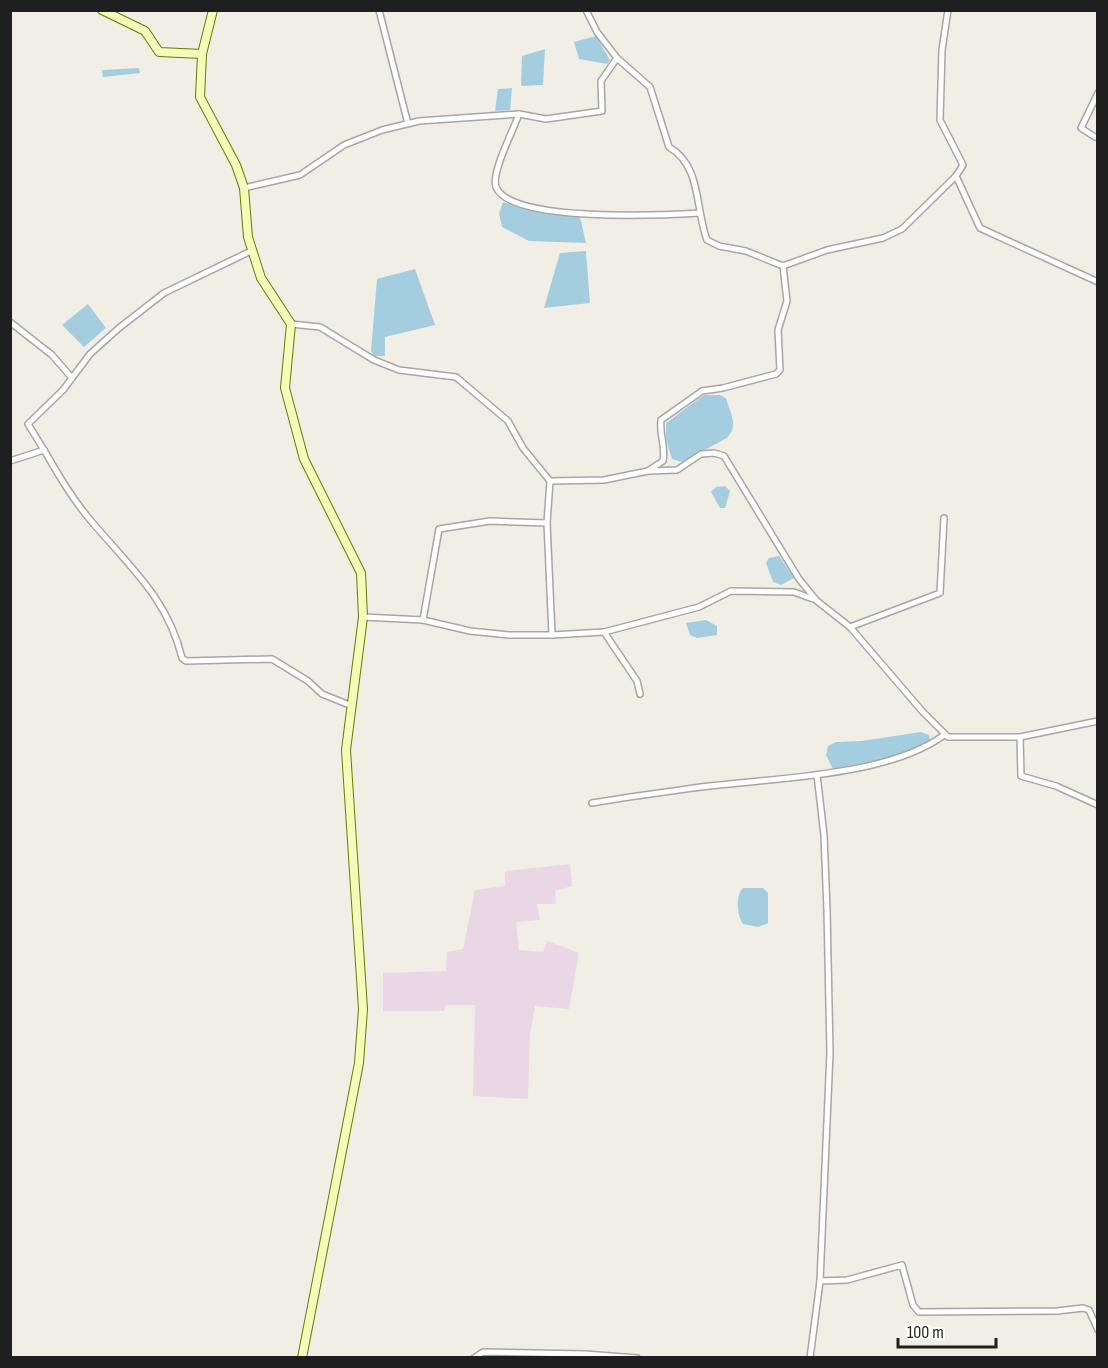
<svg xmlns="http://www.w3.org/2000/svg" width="1108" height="1368" font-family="'Sofia Sans Condensed',sans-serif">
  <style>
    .industrial { fill: #ead7e5 }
    .water { fill: #a4cee0 }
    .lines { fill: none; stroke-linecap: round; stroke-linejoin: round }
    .street-casing { stroke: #a6a6a6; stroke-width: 8 }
    .secondary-casing { stroke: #667d00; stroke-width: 10 }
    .street { stroke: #fff; stroke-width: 5 }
    .secondary { stroke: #f3fcb8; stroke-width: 8 }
  </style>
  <rect width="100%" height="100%" fill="#f1eee5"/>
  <path class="industrial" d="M570,864l2,22 -17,5 1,13h-19l3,16 -24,2 3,28 24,2 4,-11 32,12 -10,56 -34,-3 -5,29 -2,64 -55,-3 2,-91h-29l-2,6h-61v-38l63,-2 1,-19 16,-3 12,-59 30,-4v-15z"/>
  <g class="water">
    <path d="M596,36l14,24 -3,4 -28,-5 -5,-17z"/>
    <path d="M545,49l-2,36 -22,1 1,-30z"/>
    <path d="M139,68l1,5 -37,4 -1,-7z"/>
    <path d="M512,88l-2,22 -15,1 3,-22z"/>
    <path d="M503,202l36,10 41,5 6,26 -57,-2 -27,-14 -3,-13z"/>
    <path d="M586,251l4,52 -46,5 16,-55z"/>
    <path d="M415,269l20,56 -50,12v19h-11l-3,-5 6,-72z"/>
    <path d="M88,304l18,24 -22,19 -22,-22z"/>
    <path d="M704,395h16l6,3c4,15 13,27 1,40l-45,24 -10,-3 -6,-20v-16z"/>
    <path d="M725,486l5,5 -5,17h-5l-9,-16 5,-5z"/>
    <path d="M779,556l15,22 -13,7 -8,-3 -7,-19 3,-5z"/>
    <path d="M706,620l11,6v9l-20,3 -7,-3 -4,-12z"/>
    <path d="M921,732l8,3 1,6c-22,16 -69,38 -96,30l-8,-16 2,-9 8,-4 26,-1z"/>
    <path d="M743,888h20l5,5v30l-10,4 -15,-3c-6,-9 -8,-28 0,-36z"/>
  </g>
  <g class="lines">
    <g class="street-casing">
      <g id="street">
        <path d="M379,10l29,114"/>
        <path d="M586,10l11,22 20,26 33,29 19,60c33,19 26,62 38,93l12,6 27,5 37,15 44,-16 56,-12 19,-9 54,-53 7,-11 -23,-45 2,-70 6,-40"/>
        <path d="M519,114c-6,17 -28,59 -23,73 14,36 170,28 204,26"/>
        <path d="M1095,137l-14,-9 17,-35"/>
        <path d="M956,176l24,52 118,54"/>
        <path d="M244,188l56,-13 44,-30 38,-15 37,-9 100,-7 27,5 56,-8 -1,-30 16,-23"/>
        <path d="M10,322l42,33 20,23"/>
        <path d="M291,324l29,3 54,33 25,10 57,7 52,44 15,27 27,33 54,-1 44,-9 29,-1 24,-16 13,-1 10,3 75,123 18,22 33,26 72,84 26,26h72l78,-16"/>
        <path d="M44,450l-16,-26 35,-34 27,-36 29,-26 45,-35 89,-43"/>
        <path d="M10,461l34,-11c15,26 29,50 48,72 38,45 76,77 90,136l4,3 86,-2 36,22 14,13 30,12"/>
        <path d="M649,470l14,-9c3,-15 -4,-26 -2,-41l41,-29 21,-3 53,-14 4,-4 -2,-40 9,-29 -4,-35"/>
        <path d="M550,481l-3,42 5,112"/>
        <path d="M363,617l60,3 47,11 39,4h43l52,-3 23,-6 72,-19 32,-16 63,1 19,7"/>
        <path d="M423,620l16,-91 51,-8 57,2"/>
        <path d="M850,627l90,-34 4,-75"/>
        <path d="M604,632l33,49 3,13"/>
        <path d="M1020,737l1,39 35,10 42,19"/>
        <path d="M592,803c36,-6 73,-11 109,-16 69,-9 187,-10 243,-52"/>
        <path d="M820,1281l27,-1 55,-15 11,40 6,7 138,-1 26,-3 6,2 9,20"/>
        <path d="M474,1358l9,-6 102,2 52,4"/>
        <path d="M810,1358l10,-77 10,-228 -3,-143 -3,-75 -7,-60"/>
      </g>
    </g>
    <g class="secondary-casing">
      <g id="secondary">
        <path d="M102,10l43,21 14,21 43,2"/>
        <path d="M213,10l-11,44 -2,43 36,68 8,23 4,49 13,41 30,46 -6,64 19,71 57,114 2,44 -17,133 17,259 -4,54 -57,295"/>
      </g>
    </g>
    <use href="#street" class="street"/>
    <use href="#secondary" class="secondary"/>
  </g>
  <rect width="1108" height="1368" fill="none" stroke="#1f1f1f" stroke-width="24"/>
  <path d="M898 1338v9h98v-9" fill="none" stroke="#1f1f1f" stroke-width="3"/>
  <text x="907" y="1338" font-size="18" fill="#1f1f1f" stroke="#ffffff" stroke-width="4.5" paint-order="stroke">100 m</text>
</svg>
